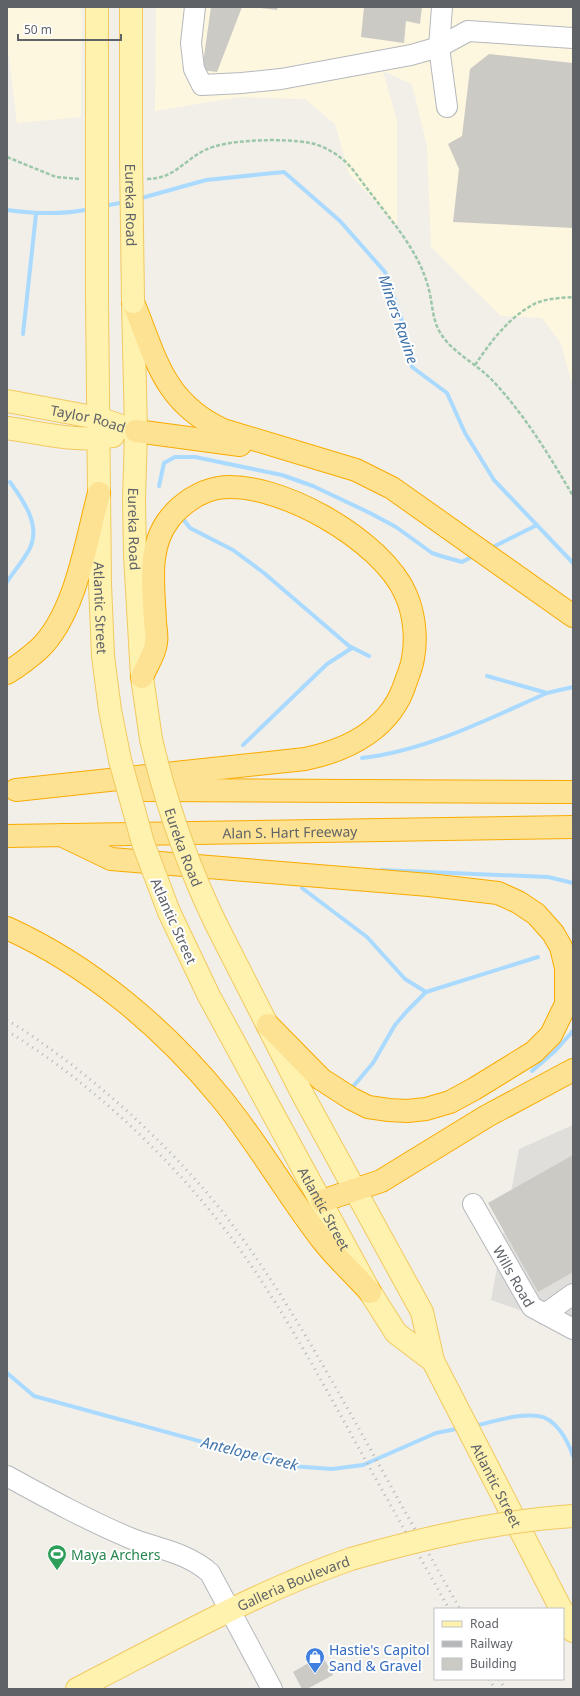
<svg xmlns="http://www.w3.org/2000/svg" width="580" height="1696" font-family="'Noto Sans',sans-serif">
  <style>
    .commercial { fill: #fef7e0 }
    .industrial { fill: #e0deda }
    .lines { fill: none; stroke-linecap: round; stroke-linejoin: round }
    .stream { stroke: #aadaff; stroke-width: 4 }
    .building { fill: #cccac5 }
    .minor-casing { stroke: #b5b8bc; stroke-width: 22 }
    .major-casing { stroke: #f2c960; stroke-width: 24 }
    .highway-casing { stroke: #f9ab00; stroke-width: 24 }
    .path { stroke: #9cc7a9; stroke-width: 2.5; stroke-dasharray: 4 2; stroke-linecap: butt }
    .minor { stroke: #fff; stroke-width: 20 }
    .major { stroke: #fff2af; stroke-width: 22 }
    .highway { stroke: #fde293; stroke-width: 22 }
    .rail { stroke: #b6b7b8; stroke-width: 3; stroke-dasharray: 1 5; stroke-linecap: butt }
    .major-bridge-casing { stroke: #f2c960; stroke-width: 24; stroke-linecap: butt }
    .major-bridge { stroke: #fff2af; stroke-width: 22 }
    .labels { text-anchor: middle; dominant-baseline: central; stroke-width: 4; stroke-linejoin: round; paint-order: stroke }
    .street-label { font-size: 14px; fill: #5f6368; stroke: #fff }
    .leisure-label { font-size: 14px; fill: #27864d; stroke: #fff; text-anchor: start }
    .shop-label { font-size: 14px; fill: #366cbe; stroke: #fff; text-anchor: start }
    .water-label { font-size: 15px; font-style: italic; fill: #4174aa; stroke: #fff }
  </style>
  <rect width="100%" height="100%" fill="#f1efe8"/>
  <g class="commercial">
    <path d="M7,7h75l-1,110 -64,6 -10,-81z"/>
    <path d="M156,7h417v381l-12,-45 -19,-25 -41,-2 -70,-69 -4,-101 -15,-62 -29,-13 14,50v104l-48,-51 -14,-50 -30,-25 -65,-2 -85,14z"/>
  </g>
  <path class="industrial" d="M573,1125v204l-82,-29 28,-151z"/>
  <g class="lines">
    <g class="stream">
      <path d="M138,199l68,-19 78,-8 56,49 45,51 17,49 10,46 35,26 18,40 29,47 79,83"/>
      <path d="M104,206l21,-4"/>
      <path d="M7,210c28,4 55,5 83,-1"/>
      <path d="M23,334l13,-120"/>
      <path d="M159,486l5,-23 11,-6h20l87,18 31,11 57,27 26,14 36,26 9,3 21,6 13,-7"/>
      <path d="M183,519l7,9 43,22 31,23 85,73 20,10"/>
      <path d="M489,549l48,-24"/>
      <path d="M7,582c7,-11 17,-22 23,-34 11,-23 -7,-48 -20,-66"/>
      <path d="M487,676l60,17 26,-6"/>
      <path d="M243,745l84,-81 25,-16"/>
      <path d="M362,758c64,-7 126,-39 185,-65"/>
      <path d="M381,870l167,7 25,6"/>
      <path d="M302,888l65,49 38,42 21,13 112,-35"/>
      <path d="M532,1071l23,-20 18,-20"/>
      <path d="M351,1089l22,-26 22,-38 12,-14 19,-19"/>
      <path d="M7,1373l27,23 257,70 41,3 31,-4 73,-32 25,-5"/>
      <path d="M474,1426c19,-4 44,-13 64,-10 18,2 30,25 35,40"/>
    </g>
  </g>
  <g class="building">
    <path d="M211,7h31l-25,65 -15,-2z"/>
    <path d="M252,7h26l-1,3z"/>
    <path d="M364,7h58l-2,17 -14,-3 -2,22 -43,-6z"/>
    <path d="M489,54l84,9v165l-120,-6 6,-53 -11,-25 14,-8 8,-67z"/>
    <path d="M573,1155v117l-35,20 -50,-89z"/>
    <path d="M322,1655l11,20 -26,14h-5l-9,-17z"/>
  </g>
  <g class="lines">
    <g class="minor-casing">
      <g id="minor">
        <path d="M195,7l-4,36 3,26 8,16 40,-2 39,-4 130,-24 28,-8 8,60"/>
        <path d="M442,7l-3,40 29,-16 105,7"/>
        <path id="s1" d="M473,1204l59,103 41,22"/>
        <path d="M545,1314l28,-20"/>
        <path d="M7,1476c40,22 80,44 123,62 27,11 57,14 80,35l62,116"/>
      </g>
    </g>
    <g class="major-casing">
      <g id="major">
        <path d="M97,7v142"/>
        <path d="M131,7v149"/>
        <path id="s2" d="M97,300l3,284 3,72 7,54 10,50"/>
        <path id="s3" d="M133,303l3,128 -2,69 1,55 7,122 9,62"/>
        <path id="s4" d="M7,401l91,17 38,13"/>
        <path d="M7,428c35,5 71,15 106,8"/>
        <path id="s5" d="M169,912l40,84 161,296 26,41 37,28"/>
        <path id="s6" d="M216,924l88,173 118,215 11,49 128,248"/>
        <path d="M563,1612l10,19"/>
        <path id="s7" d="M77,1689c90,-46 178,-97 274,-130"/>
      </g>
    </g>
    <g class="highway-casing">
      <g id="highway">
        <path d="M133,302c23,56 30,100 90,128l133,40 36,18 181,128"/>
        <path d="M136,431l104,14"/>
        <path d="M7,673c11,-7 22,-15 32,-24 37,-35 47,-108 60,-156"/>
        <path d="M16,790l289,-31c44,-9 87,-31 101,-78 3,-8 6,-15 7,-23 4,-20 1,-45 -7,-63 -23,-55 -130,-116 -188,-107 -18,3 -37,16 -48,30 -24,30 -16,69 -15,105 1,6 2,14 1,20 -1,11 -10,24 -14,34"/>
        <path d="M146,790l427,2"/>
        <path d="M61,835l50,24 318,26 69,8 20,9 18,12 17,19 8,14 5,21v36l-15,31 -17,17 -60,37 -24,13 -24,7 -19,2 -18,-1 -21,-3 -16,-8 -31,-20 -53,-54"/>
        <path id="s8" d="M7,836l566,-9"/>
        <path d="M7,928c83,38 156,99 214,170 37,45 66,97 102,143 14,18 32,34 47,51"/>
        <path d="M322,1201l59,-20 106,-65 86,-46"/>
      </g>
    </g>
    <g class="path">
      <path d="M7,157l49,20 24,2"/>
      <path d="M147,179c27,0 36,-18 58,-29 23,-11 79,-12 105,-7 11,2 22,8 31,15 11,8 19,22 28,33 21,28 48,58 58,92 6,17 4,36 14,51 11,18 37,31 51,46 33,35 57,75 81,116"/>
      <path d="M475,365c16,-24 37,-52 64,-63 11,-4 23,-4 34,-5"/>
    </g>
    <use href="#minor" class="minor"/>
    <use href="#major" class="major"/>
    <use href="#highway" class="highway"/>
    <g class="rail">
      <path d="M7,1020c81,49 175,135 230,211 47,64 86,134 125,203 32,58 65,117 98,175"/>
      <path d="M7,1031c84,51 164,127 223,205 44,59 80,124 116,189 34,62 69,123 103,184"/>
      <path d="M489,1679l6,10"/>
      <path d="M499,1679l6,10"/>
    </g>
    <g class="major-bridge-casing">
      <g id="major-bridge">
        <path id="s9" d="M131,156l2,146"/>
        <path d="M97,300v-151"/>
        <path id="s10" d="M151,739c15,65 36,125 65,185"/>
        <path d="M120,760l23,83 26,69"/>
        <path d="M351,1559c73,-21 146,-38 222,-43"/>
      </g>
    </g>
    <use href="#major-bridge" class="major-bridge"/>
  </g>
  <defs>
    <g id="stadium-pin" transform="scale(1)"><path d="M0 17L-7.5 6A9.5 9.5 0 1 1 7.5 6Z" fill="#2e9e5b" stroke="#fff"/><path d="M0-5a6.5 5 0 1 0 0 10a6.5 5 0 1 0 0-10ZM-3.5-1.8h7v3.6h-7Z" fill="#fff"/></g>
    <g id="shop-pin" transform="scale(1)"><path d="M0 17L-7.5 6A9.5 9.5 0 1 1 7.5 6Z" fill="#3f7fe0" stroke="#fff"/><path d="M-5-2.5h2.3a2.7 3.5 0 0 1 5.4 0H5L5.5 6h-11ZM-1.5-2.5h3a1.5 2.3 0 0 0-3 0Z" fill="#fff"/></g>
  </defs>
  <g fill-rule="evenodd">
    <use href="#stadium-pin" x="57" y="1554"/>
    <use href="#shop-pin" x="315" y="1657"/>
  </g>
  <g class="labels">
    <g class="street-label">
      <text stroke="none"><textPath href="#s9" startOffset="49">Eureka Road</textPath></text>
      <text stroke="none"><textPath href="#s4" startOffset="83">Taylor Road</textPath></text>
      <text stroke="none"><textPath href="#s3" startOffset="226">Eureka Road</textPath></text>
      <text stroke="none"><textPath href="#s2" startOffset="308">Atlantic Street</textPath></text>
      <text stroke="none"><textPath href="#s8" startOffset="283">Alan S. Hart Freeway</textPath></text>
      <text stroke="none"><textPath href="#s10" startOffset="113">Eureka Road</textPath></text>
      <text transform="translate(174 921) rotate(66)">Atlantic Street</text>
      <text stroke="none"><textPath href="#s5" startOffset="335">Atlantic Street</textPath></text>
      <text stroke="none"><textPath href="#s1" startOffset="83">Wills Road</textPath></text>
      <text stroke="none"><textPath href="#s6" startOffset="629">Atlantic Street</textPath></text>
      <text stroke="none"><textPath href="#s7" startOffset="241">Galleria Boulevard</textPath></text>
    </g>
    <g class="leisure-label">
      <text x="71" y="1554">Maya Archers</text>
    </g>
    <g class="shop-label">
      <text x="329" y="1649">Hastie's Capitol<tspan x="329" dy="16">Sand &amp; Gravel</tspan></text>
    </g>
    <g class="water-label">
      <text transform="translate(399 319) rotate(71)">Miners Ravine</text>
      <text transform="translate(250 1453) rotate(14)">Antelope Creek</text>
    </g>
  </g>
  <rect width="580" height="1696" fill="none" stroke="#5f6368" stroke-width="16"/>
  <rect x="434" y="1608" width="130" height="72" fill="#ffffff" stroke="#bfc1c3"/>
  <rect x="442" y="1621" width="20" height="6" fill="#fff2af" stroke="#bfc1c3"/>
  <text x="470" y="1628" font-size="12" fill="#5f6368">Road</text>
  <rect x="442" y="1641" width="20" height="6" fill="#b6b7b8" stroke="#bfc1c3"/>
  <text x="470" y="1648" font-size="12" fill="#5f6368">Railway</text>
  <rect x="442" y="1658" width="20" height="12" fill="#cccac5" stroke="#bfc1c3"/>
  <text x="470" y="1668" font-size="12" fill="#5f6368">Building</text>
  <path d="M18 34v6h103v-6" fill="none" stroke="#5f6368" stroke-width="2"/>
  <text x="24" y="34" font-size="12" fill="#5f6368" stroke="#ffffff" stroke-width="3" paint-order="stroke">50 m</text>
</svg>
